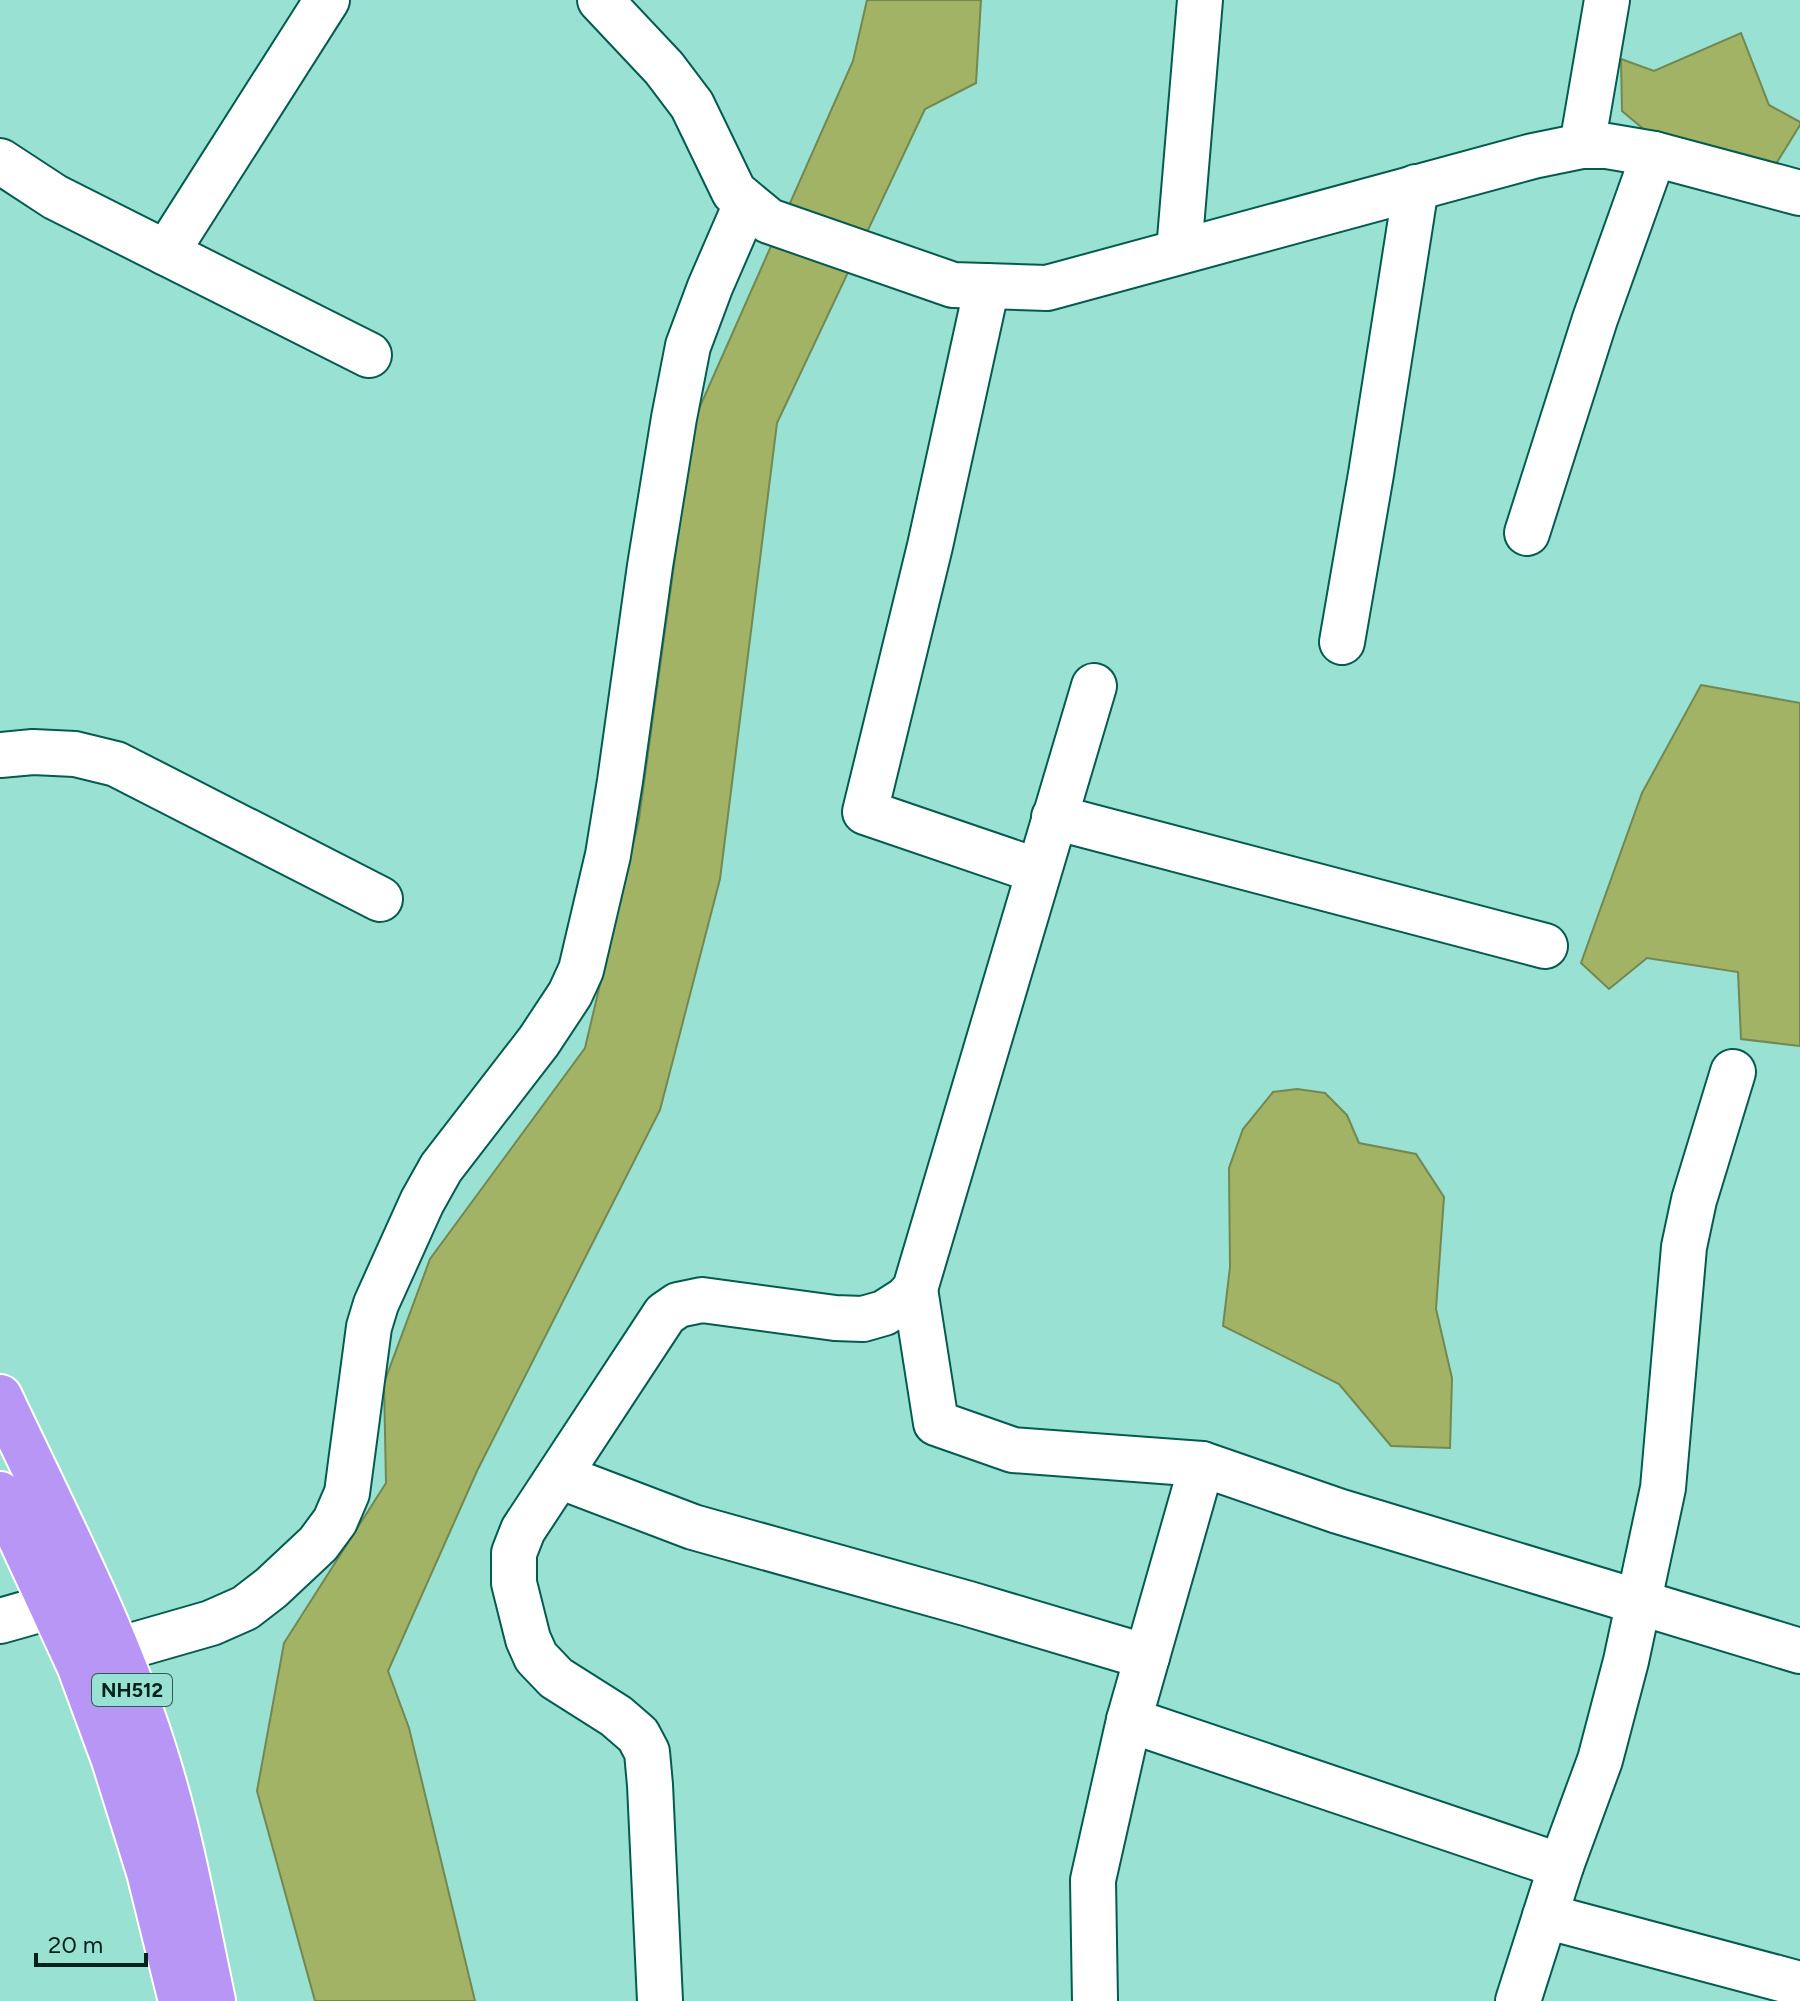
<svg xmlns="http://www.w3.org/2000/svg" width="1800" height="2001" font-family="Figtree,sans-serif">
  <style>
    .water { fill: #a2b366; stroke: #728850; stroke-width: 2 }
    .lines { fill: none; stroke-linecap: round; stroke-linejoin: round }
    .minor-casing { stroke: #045b4f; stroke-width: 48 }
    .highway-casing { stroke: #fff; stroke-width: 48 }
    .minor { stroke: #fff; stroke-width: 44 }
    .highway { stroke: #b896f6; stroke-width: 44 }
    .labels { text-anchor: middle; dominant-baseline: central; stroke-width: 8; stroke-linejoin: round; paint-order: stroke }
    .shield { fill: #99e1d2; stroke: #305b53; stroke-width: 2 }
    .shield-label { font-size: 20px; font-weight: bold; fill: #03221d }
  </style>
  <rect width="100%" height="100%" fill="#99e1d2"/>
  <g class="water">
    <path d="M867,0h114l-5,83 -51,26 -148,314 -57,456 -60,231 -183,361 -89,200 21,57 66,273h-160l-58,-210 27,-148 102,-160 -2,-100 46,-124 155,-211 54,-229 55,-399 159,-359z"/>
    <path d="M1741,33l28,72 31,17v3l-29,47 -125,-41 -24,-20 -1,-52 33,12z"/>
    <path d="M1701,685l99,18v343l-59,-7 -3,-67 -91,-14 -38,31 -28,-26 61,-170z"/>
    <path d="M1297,1089l28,4 22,22 12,28 57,11 28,43 -8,112 16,69 -2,70 -59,-2 -52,-62 -116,-58 7,-59 -1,-99 14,-39 30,-37z"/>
  </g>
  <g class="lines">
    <g class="minor-casing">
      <g id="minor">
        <path d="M600,0l64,68 28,37 42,87 35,29 184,64 94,3 486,-132 49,-10h25l47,8 146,39"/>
        <path d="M1582,146l25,-146"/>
        <path d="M0,161l55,36 314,158"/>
        <path d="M1179,251l21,-251"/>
        <path d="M166,253l161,-253"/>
        <path d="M987,286l-57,260 -65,266 173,59"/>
        <path d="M1527,533l68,-214 59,-165"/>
        <path d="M1342,642l29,-168 45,-287"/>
        <path d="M0,755l33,-3 42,2 41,10 264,135"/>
        <path d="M1054,817l491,129"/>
        <path d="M915,1289l21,134 77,27 189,14 136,47 462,140"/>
        <path d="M559,1476l134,51 276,77 178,53"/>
        <path d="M0,1621l53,-15"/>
        <path d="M117,1650l94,-27 34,-15 26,-20 47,-44 17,-23 12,-28 22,-166 7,-23 46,-102 19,-34 98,-127 31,-47 11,-24 27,-115 12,-74 30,-215 24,-148 14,-72 22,-59 36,-83"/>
        <path d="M1129,1720l432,146"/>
        <path d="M1545,1916l255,68"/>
        <path d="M660,2001l-10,-216 -3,-33 -9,-17 -22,-19 -60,-38 -20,-21 -8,-18 -14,-56v-30l9,-23 142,-216 13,-9 24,-5 133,18 28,1 21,-6 22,-14 9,-10 179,-603"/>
        <path d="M1095,2001l-2,-121 36,-160 73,-256"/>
        <path d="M1518,2001l43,-135 39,-106 26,-99 37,-173 21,-241 10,-47 39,-128"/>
      </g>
    </g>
    <g class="highway-casing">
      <g id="highway">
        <path d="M0,1397c54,115 114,229 153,350 27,83 42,169 60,254"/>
        <path d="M0,1494l79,171 35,95 35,112 32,129"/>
      </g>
    </g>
    <use href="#minor" class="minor"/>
    <use href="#highway" class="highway"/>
  </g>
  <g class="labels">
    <rect class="shield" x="92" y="1674" width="80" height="32" rx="6"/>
    <g class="shield-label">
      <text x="132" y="1690">NH512</text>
    </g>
  </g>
  <path d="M36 1953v12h110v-12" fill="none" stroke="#03221d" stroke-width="4"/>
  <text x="48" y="1953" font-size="24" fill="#03221d" stroke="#99e1d2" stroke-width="6" paint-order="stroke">20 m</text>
</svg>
